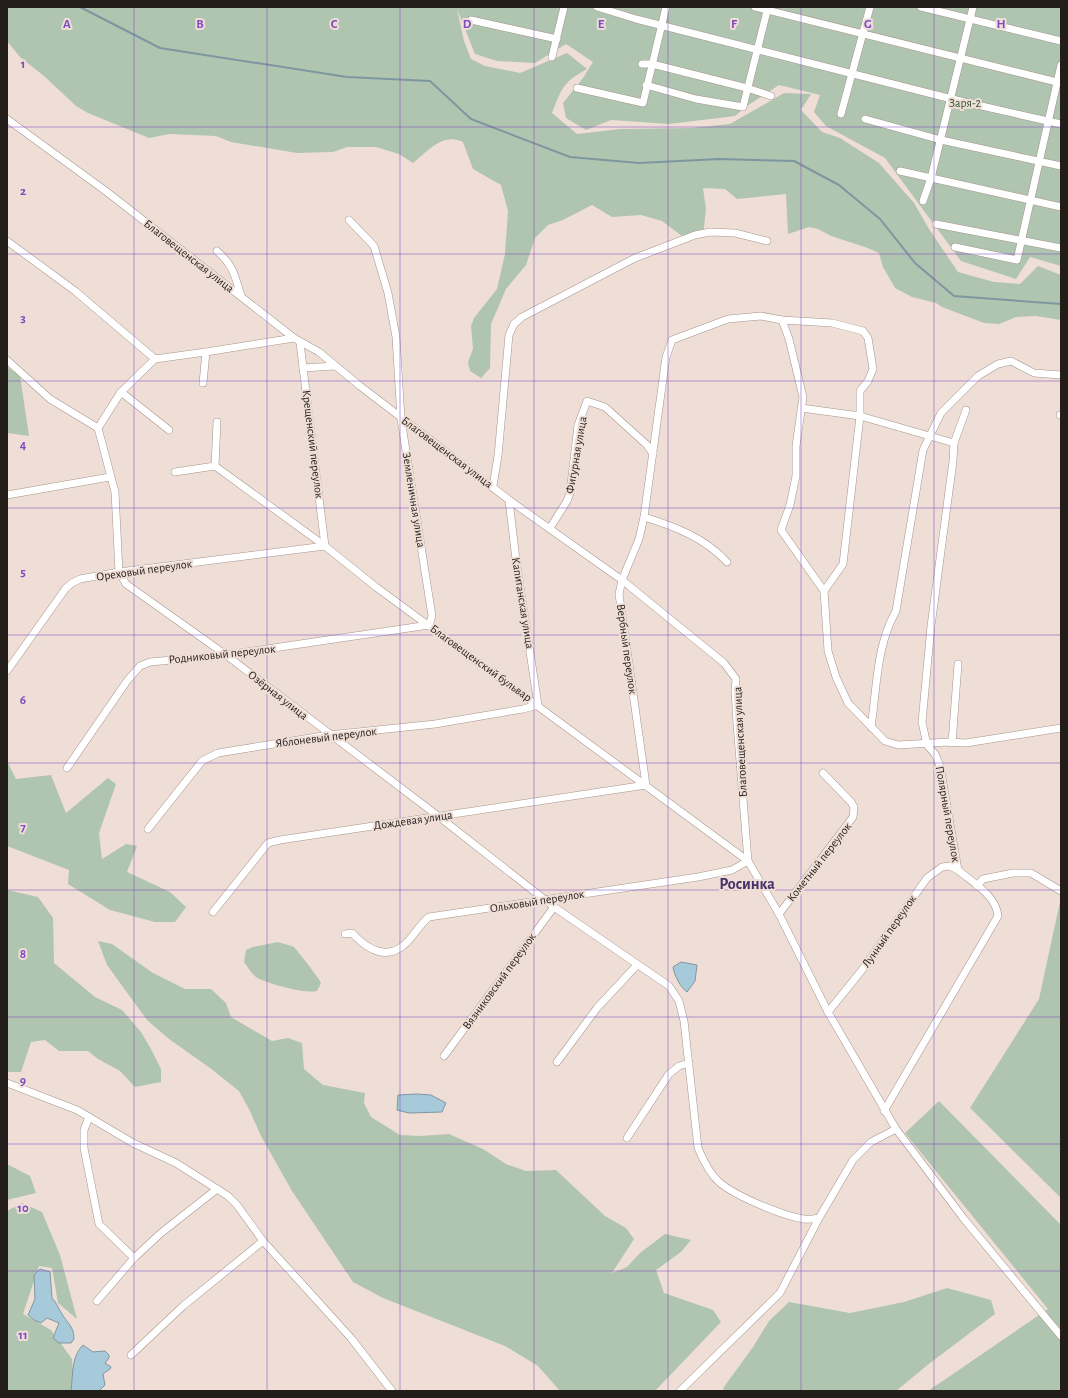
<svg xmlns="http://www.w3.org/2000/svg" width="1068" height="1398" font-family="'Alegreya Sans',sans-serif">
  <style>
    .green { fill: #afc5b0 }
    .water { fill: #a7cadb; stroke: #7f96a1 }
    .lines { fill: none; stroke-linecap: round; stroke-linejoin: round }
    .stream { stroke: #7f96a1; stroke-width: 2 }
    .minor-casing { stroke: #a5958e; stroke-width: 8 }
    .minor { stroke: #fff; stroke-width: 7 }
    .grid { fill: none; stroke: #804cc3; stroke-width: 1; stroke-opacity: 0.55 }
    .labels { text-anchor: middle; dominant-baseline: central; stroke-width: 4; stroke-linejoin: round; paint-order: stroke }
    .park-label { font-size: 12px; fill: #2e5633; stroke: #efded6 }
    .street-label { font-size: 12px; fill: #231d1a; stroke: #efded6 }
    .district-label { font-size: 16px; font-weight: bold; fill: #4a316c; stroke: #efded6 }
    .grid-label { font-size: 13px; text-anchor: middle; font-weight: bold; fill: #804cc3; stroke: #efded6; stroke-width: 4; stroke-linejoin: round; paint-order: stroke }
  </style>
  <rect width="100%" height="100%" fill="#efded6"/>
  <g class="green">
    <path d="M7,7h1054v259l-31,-9 -14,22 -55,-18 -76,-103 -59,-32 -12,-14 6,-17 -41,-10 -32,21 -12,10 -66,8 -58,-4 -25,10 -20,-12 -3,-15 20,-25 10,-16 -27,-18 -31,19 -38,-2 -22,-7 -18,-45 7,32 7,18 14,7 35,7 47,-20 20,16c-25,14 -25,19 -35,44l25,21 43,-5 71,-1 39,-4 54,-31 27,1 -10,16 21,22 18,6 39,25 35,40 15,26 29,43 36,10 26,2 18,-18 23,9v45l-25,-4 -20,1 -17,7 -15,-1 -42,-16 -6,-4 -24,-6 -17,-9 -12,-21 -4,-14 -14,-6 -34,-11 -13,-7 -9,-2 -21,7 -2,-40 -49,5 -12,-10 -22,-1 3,21 -3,27h-21l-20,-15 -21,-6 -29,2 -20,-12 -29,15 -15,5 -13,13 -9,27 -20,24 -15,35 -1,44 -9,10 -11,-7 -2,-9 5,-13 -2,-23 3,-8 23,-29 8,-35 3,-43 -7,-26 -28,-16 -10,-27c-20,-10 -35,9 -50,21l-14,-9 -23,-7h-29l-14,5 -36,1 -66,-11 -15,-6 -47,-2 -20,4 -61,-25 -12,-7 -32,-30 -24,-19 -13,-16z"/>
    <path d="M7,367l13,9 9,60 -22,-3z"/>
    <path d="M7,761l9,18 35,-4 15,38 42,-35 8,6 -17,49 3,26 24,-15 11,2 -10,26 43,20 16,15 -11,15h-20l-45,-12 -42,-26 1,-14 -62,-24z"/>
    <path d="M7,890l31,7 15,21 1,45 41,34 27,13 19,22 10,17 10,20v13l-26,5 -15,-16 -22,-12 -10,-8h-29l-14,-11 -14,2 -10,30h-14z"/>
    <path d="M1061,897v301l-91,-90 69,-109z"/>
    <path d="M98,941l14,3 41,29 32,16h26l15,14 5,14 41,24 16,-3 14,5 2,26 19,16 42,8 -1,10 7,14 29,18 20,1 29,-2 34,15 23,15 20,7 30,-1 49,46 21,12 8,11 -22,34 15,-6 13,-14 25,-19 26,6 -10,12 -25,18 8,23 49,17 8,12 -66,69h-95l-22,-25 -33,-20 -122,-48 -30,-16 -61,-91 -31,-55 -11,-25 -11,-20 -29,-23 -41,-29 -22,-19 -40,-55z"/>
    <path d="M278,942c5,2 12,3 16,5 2,2 26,32 27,36l-4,8c-11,3 -50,-7 -61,-14 -5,-4 -8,-10 -12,-15l2,-12 7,-3z"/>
    <path d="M939,1101l122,124v166h-133l120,-82 -143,-176z"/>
    <path d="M7,1164l23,12 6,17 -29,7z"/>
    <path d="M22,1203l20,9 18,43 17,64 -19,-16 -6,-35 -13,-2 -16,48 28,16 21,29 2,32h-67v-180z"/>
    <path d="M947,1288l44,12 4,14 -65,49 -34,28h-173l1,-4 29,-40 16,-26 20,-19 61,11 54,-11z"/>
  </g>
  <g class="water">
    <path d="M681,962l16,3 -2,16 -8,11c-6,-4 -13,-17 -14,-25z"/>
    <path d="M417,1094l14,1 15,8 -4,9 -33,1 -12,-3 1,-15z"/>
    <path d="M40,1269l10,3 2,26c5,5 6,10 10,16 6,10 12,13 12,25l-3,4h-12l-6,-5 6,-15 -12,-5 -6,5 -7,-3 -6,-5 7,-16 -1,-24z"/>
    <path d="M83,1345l10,7 12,-1 4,4v3l-4,5 6,4 -1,2 -7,5 2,11 -6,6h-28c2,-15 0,-34 12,-46z"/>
  </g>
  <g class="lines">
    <path class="stream" d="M80,7l80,41 187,29 83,4 41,38 99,38 69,6 80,-4 75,2 45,24 41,34 35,44 39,33 107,8"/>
    <g class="minor-casing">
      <g id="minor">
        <path d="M597,7l39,12 328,83 97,22"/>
        <path d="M755,7l306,76"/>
        <path d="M921,7l140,34"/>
        <path d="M471,20l86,19"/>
        <path d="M552,57l12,-50"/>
        <path d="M642,64h10l95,24 24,8"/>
        <path d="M646,85l50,14 47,8 25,-100"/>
        <path d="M577,88l66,15 23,-96"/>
        <path d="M841,114l29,-107"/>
        <path d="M7,119l100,73 187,146 25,14 41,34 149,114 113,80 102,83 12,16 -1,11 2,34 11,137"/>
        <path d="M865,119l76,21 120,26"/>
        <path d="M900,171l161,36"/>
        <path d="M923,201l8,-23 42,-171"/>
        <path d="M936,224l125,24"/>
        <path d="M7,241l68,50 80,68"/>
        <path d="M955,247l62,13 44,-195"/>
        <path d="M217,251c17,15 18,25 24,45"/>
        <path d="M782,320l7,19 14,58 -7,49v30l-6,29 -9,25 43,61 4,60 8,26 12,26 37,38 13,4 51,-3 17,1 95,-15"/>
        <path d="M7,360l43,39 48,29"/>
        <path d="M303,368l32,-2"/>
        <path d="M203,383l3,-31"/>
        <path d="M121,392l48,38"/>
        <path d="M801,408l59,8 94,27 -1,18 -22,165 -9,96 5,23 8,9 5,12 18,104c15,13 38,25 40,46l-114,195"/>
        <path d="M1060,415h1"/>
        <path d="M98,428l17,64 4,80 7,12 100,71 212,161 116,91 115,79 10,15 5,20 14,127c5,12 11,25 21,34 16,14 64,34 85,37 5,1 10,0 15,-1l34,-58 18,-18 25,-13"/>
        <path d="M98,428l23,-36 34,-33 51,-7 88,-14"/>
        <path d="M954,443l12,-33"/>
        <path d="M215,466l110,80 51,41 372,274 31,53 49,98 68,117 68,90 97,117"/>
        <path d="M215,466l2,-44"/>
        <path d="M175,472l40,-6"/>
        <path d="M493,486l5,-30 11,-121 5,-11 8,-7 113,-59 60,-23 15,-3 25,1 32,8"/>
        <path d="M7,495l103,-18"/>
        <path d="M644,517c30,9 61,21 83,45"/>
        <path d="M550,528l17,-27 3,-8 8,-68 9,-24 18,6 42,38 6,9"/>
        <path d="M7,671l59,-83 6,-5 8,-4 39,-7 206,-26 -25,-203"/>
        <path d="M871,727c6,-39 5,-81 25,-116l27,-161 18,-37 37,-37 20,-12 13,-3 23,12 27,2"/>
        <path d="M952,743l6,-79"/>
        <path d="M67,768l60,-87 13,-15 10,-4 76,-7 203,-30 3,-9 -31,-197 -5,-82 -8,-44 -14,-47 -25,-26"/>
        <path d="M148,829l54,-68 16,-8 111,-18 106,-11 88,-15 15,-4 -22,-145 -7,-60"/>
        <path d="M977,886l6,-7 30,-6h18l30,18"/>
        <path d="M213,912l55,-69 12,-3 366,-55 -27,-191 3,-14 17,-41 5,-22 22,-160 6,-17 56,-21 33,-3 21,4 50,3 31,8 5,7 5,31 -5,12 -8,10v25l-17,148 -19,27"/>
        <path d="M779,914l74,-97 1,-10 -3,-5 -28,-29"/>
        <path d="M345,934l7,-1c14,15 33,28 52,12 9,-7 14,-19 25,-28l269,-40 34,-7 16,-9"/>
        <path d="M828,1012l34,-42 65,-92 15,-11 8,-1 8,4"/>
        <path d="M444,1056l110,-149"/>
        <path d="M557,1062l40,-54 40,-43"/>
        <path d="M7,1083l70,27 56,33 43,20 52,33 9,9 26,36 88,97 41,53"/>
        <path d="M89,1117l-5,13v18l15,76 35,34"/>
        <path d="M627,1138l42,-64 10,-8 10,-3"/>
        <path d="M97,1301l37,-43 27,-25 56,-44"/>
        <path d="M131,1355l52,-49 80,-65"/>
        <path d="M680,1391l100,-98 39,-75"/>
      </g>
    </g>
    <use href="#minor" class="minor"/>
  </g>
  <path class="grid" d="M134,7v1384M267,7v1384M400,7v1384M534,7v1384M668,7v1384M801,7v1384M934,7v1384M7,127h1054M7,254h1054M7,381h1054M7,508h1054M7,635h1054M7,763h1054M7,890h1054M7,1017h1054M7,1144h1054M7,1271h1054"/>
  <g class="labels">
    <g class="park-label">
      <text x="965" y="103">Заря-2</text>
    </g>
    <g class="street-label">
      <text transform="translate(189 256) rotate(38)">Благовещенская улица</text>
      <text transform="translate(313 444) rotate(83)">Крещенский переулок</text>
      <text transform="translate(447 452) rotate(37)">Благовещенская улица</text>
      <text transform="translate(576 455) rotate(-80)">Фигурная улица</text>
      <text transform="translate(414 500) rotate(81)">Земленичная улица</text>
      <text transform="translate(144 570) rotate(-8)">Ореховый переулок</text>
      <text transform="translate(523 603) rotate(81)">Капитанская улица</text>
      <text transform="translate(627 649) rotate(82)">Вербный переулок</text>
      <text transform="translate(222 654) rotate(-6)">Родниковый переулок</text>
      <text transform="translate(481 663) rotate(36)">Благовещенский бульвар</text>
      <text transform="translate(278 695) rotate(38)">Озёрная улица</text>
      <text transform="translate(326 737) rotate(-7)">Яблоневый переулок</text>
      <text transform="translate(740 742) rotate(-93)">Благовещенская улица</text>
      <text transform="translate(948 814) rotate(80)">Полярный переулок</text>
      <text transform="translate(413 820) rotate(-8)">Дождевая улица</text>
      <text transform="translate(819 862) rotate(-52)">Кометный переулок</text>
      <text transform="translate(537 901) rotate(-9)">Ольховый переулок</text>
      <text transform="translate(889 931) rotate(-55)">Лунный переулок</text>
      <text transform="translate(499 981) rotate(-54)">Вязниковский переулок</text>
    </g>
    <g class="district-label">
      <text x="747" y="884">Росинка</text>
    </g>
  </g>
  <g class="grid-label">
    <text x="67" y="28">A</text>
    <text x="200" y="28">B</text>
    <text x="334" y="28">C</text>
    <text x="467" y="28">D</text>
    <text x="601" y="28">E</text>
    <text x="734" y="28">F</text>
    <text x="868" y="28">G</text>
    <text x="1001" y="28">H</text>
    <text x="23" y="68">1</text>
    <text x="23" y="195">2</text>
    <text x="23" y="322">3</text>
    <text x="23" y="449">4</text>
    <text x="23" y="576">5</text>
    <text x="23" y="704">6</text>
    <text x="23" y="831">7</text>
    <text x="23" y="958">8</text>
    <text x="23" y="1085">9</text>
    <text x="23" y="1212">10</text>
    <text x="23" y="1339">11</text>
  </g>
  <rect width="1068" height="1398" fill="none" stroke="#231d1a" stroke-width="16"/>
</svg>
